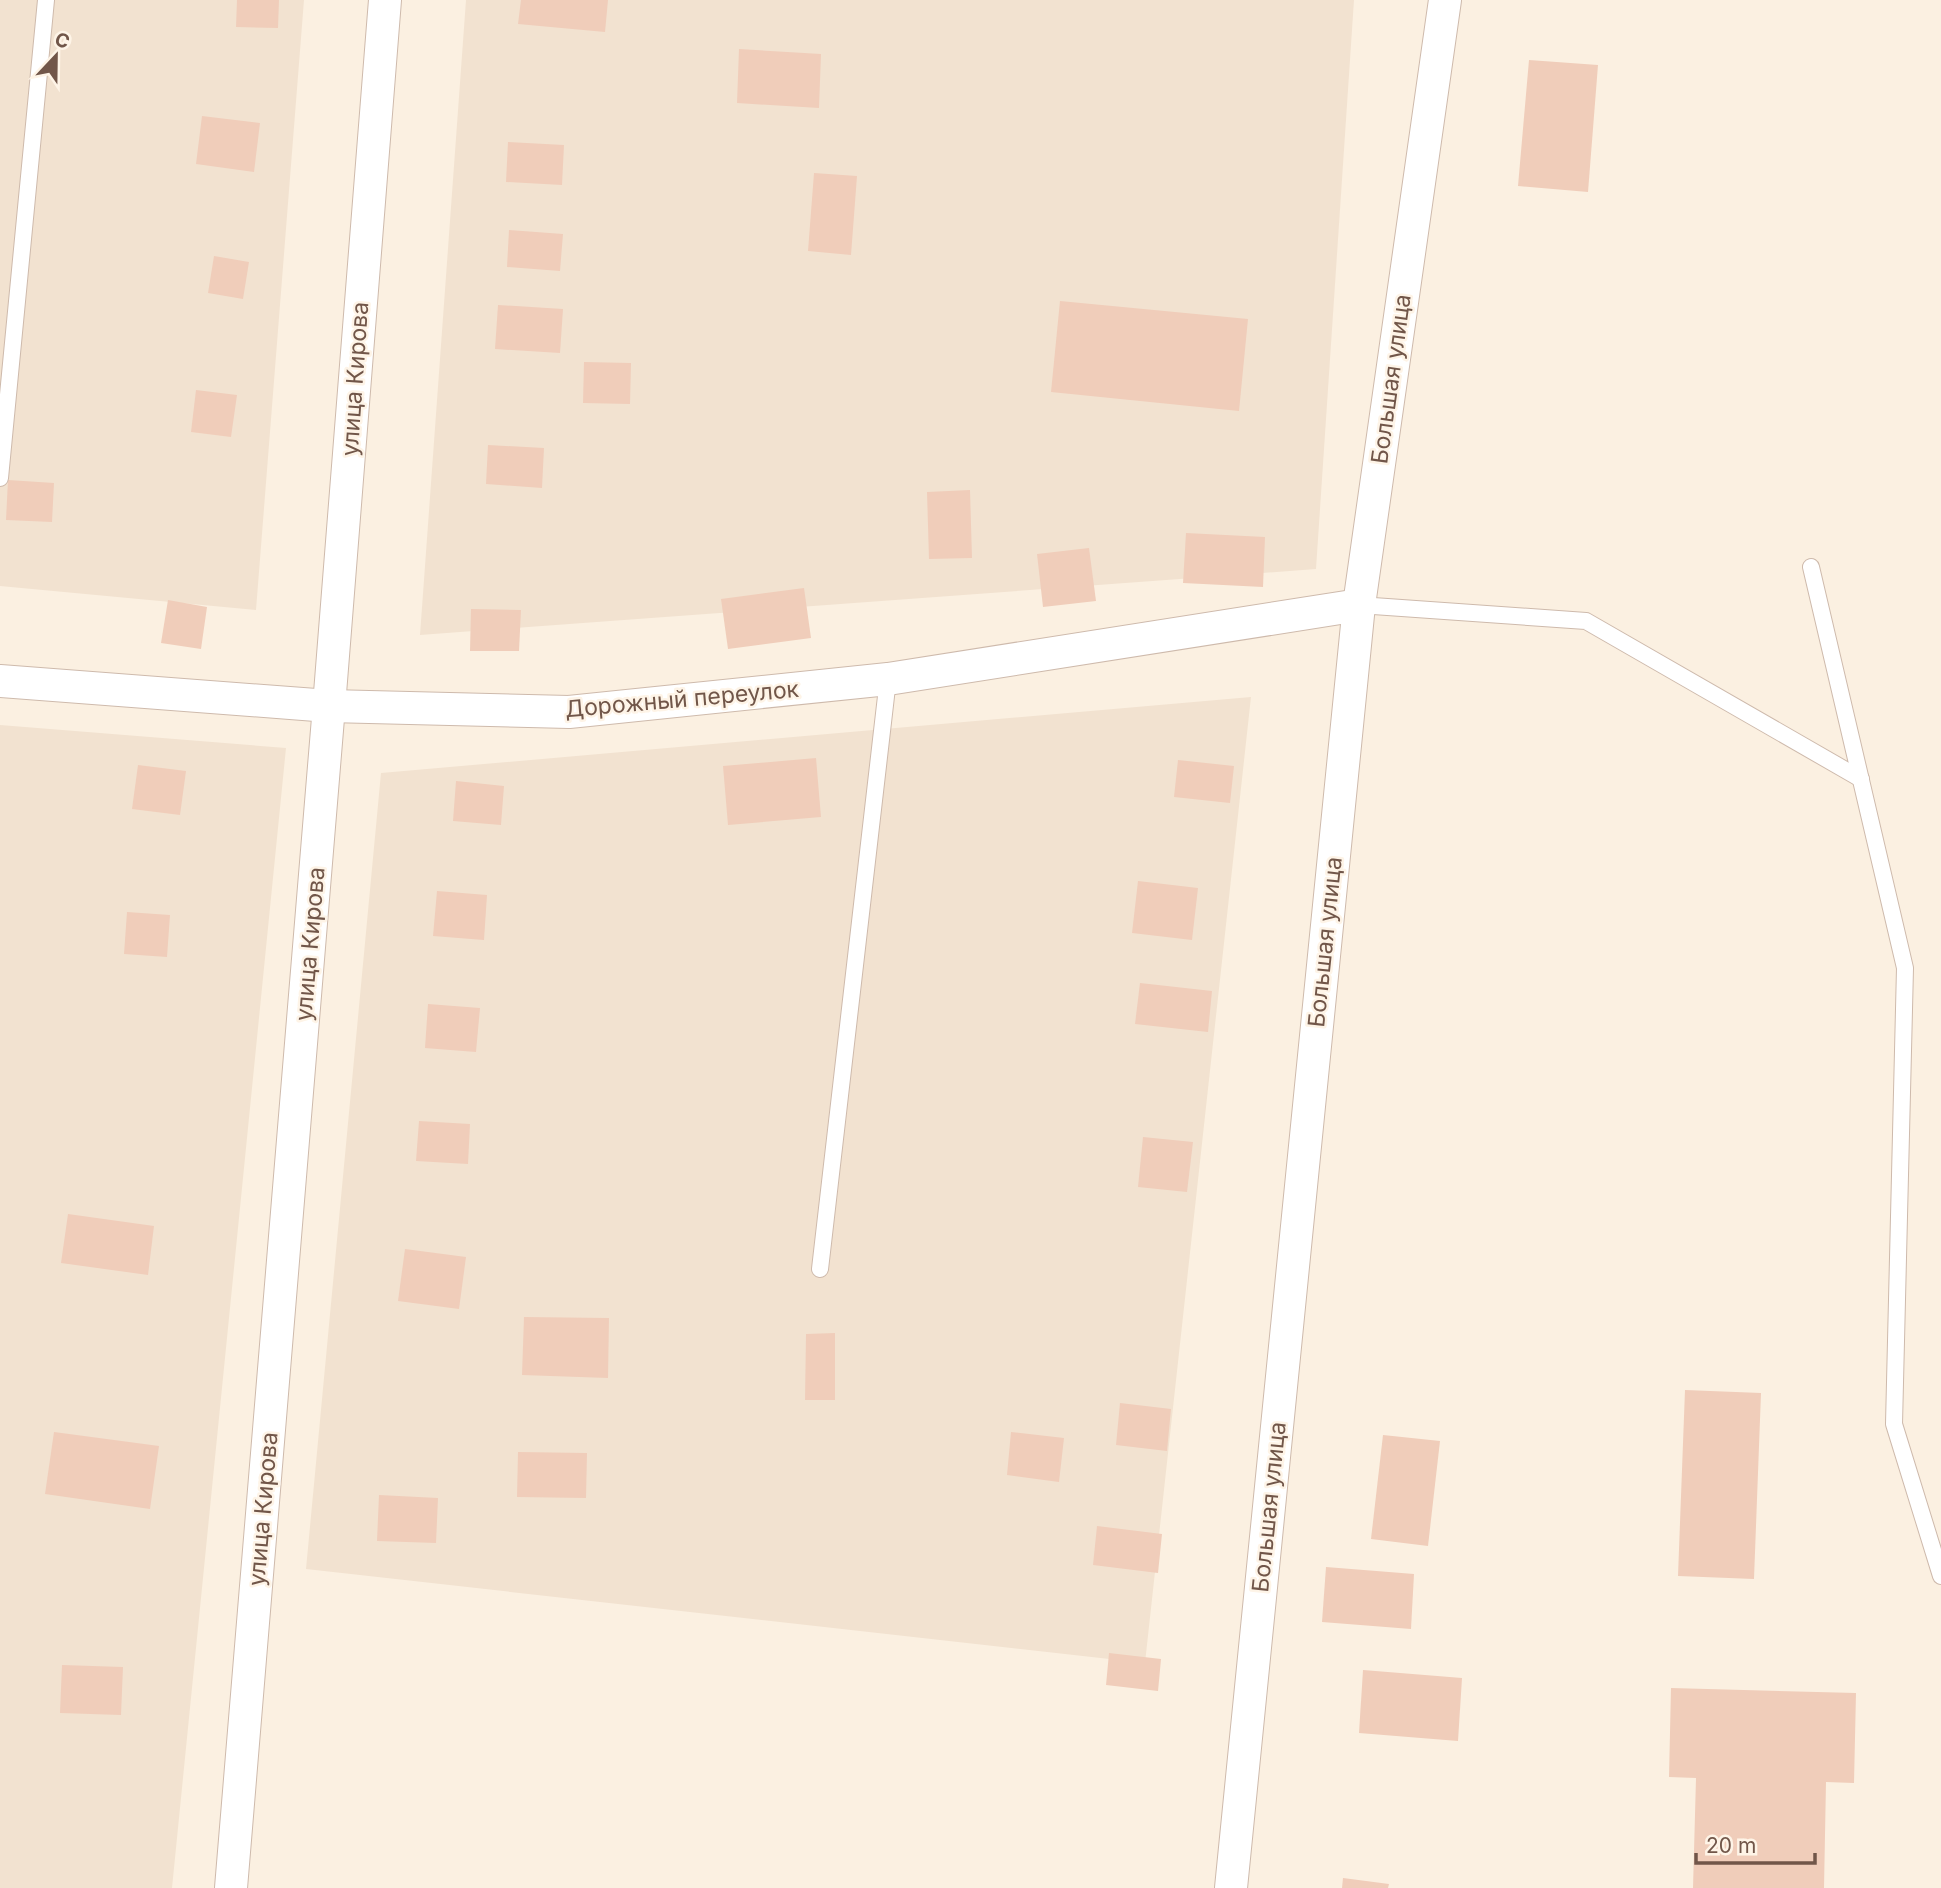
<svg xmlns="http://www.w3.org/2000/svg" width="1941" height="1888" font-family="Inter,sans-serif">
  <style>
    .residential { fill: #f2e2d0 }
    .building { fill: #f0cdba }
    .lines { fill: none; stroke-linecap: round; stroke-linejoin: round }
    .service-casing { stroke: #cebaac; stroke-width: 18 }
    .minor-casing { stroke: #cebaac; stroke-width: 34 }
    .service { stroke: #fff; stroke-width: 16 }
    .minor { stroke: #fff; stroke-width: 32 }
    .labels { text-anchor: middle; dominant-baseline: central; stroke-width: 5; stroke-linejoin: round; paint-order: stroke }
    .street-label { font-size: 23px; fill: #715649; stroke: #fef4e7 }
  </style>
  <rect width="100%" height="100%" fill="#fbf0e1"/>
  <g class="residential">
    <path d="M0,0h304l-48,610 -256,-24z"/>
    <path d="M466,0h888l-38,569 -896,66z"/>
    <path d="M1251,697l-106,966 -839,-94 75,-796z"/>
    <path d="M0,725l286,23 -114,1140h-172z"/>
  </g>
  <g class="building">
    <path d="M237,0h42l-1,28 -42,-1z"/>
    <path d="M521,0h87l-3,32 -87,-8z"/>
    <path d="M739,49l82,5 -2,54 -82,-5z"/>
    <path d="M1529,60l69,5 -10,127 -70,-6z"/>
    <path d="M202,116l58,7 -6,49 -58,-8z"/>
    <path d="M508,142l56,3 -2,40 -56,-3z"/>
    <path d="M814,173l43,3 -6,79 -43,-4z"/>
    <path d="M509,230l54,4 -3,37 -53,-4z"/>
    <path d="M214,256l35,6 -6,37 -35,-6z"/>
    <path d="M1060,301l188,18 -9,92 -188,-19z"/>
    <path d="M498,305l65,4 -3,44 -65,-4z"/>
    <path d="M584,362l47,1 -1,41 -47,-1z"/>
    <path d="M196,390l41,5 -6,42 -40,-5z"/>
    <path d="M488,445l56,3 -2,40 -56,-4z"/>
    <path d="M8,480l46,3 -2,39 -46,-2z"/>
    <path d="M970,490l2,68 -43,1 -2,-67z"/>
    <path d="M1186,533l79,4 -2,50 -80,-4z"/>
    <path d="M1089,548l7,53 -53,6 -6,-53z"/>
    <path d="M804,588l7,50 -83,11 -7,-50z"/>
    <path d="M168,600l39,7 -6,42 -40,-6z"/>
    <path d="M471,609l50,1 -2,41h-49z"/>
    <path d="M816,758l5,59 -93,8 -5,-59z"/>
    <path d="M1178,760l56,6 -4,37 -56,-6z"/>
    <path d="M138,765l48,6 -6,44 -48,-6z"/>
    <path d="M456,781l48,5 -3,39 -48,-4z"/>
    <path d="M1138,881l60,7 -6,52 -60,-7z"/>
    <path d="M437,891l50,4 -3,45 -51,-4z"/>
    <path d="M127,912l43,3 -3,42 -43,-3z"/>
    <path d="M1140,983l72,8 -4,41 -73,-8z"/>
    <path d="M428,1004l52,4 -4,44 -51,-4z"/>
    <path d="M419,1121l51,3 -2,40 -52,-3z"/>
    <path d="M1143,1137l50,5 -6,50 -49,-5z"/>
    <path d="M68,1214l86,12 -6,49 -87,-12z"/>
    <path d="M405,1249l61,8 -7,52 -61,-8z"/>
    <path d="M524,1317l85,1 -1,60 -86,-3z"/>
    <path d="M835,1333v67h-30l1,-66z"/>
    <path d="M1685,1390l76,3 -7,186 -76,-3z"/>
    <path d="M1120,1403l51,6 -4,42 -51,-6z"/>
    <path d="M54,1432l105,14 -9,63 -105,-15z"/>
    <path d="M1011,1432l53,6 -5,44 -52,-7z"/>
    <path d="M1383,1435l57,6 -12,105 -57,-7z"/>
    <path d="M518,1452l69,1 -1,45 -69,-1z"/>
    <path d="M379,1495l59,3 -2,45 -59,-2z"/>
    <path d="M1097,1526l65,8 -4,39 -65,-8z"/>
    <path d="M1326,1567l88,7 -3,55 -89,-7z"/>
    <path d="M1109,1653l52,6 -3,32 -52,-6z"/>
    <path d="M62,1665l61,2 -2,48 -61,-2z"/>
    <path d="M1363,1670l99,8 -4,63 -99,-8z"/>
    <path d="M1671,1688l185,5 -2,90 -28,-1 -2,106h-131l3,-110 -27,-1z"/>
    <path d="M1343,1878l46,6 -1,4h-46z"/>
  </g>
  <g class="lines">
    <g class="service-casing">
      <g id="service">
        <path d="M0,478l46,-478"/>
        <path d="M1811,567l94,401 -11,456 47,152"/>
        <path d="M1359,605l227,16 275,158"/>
        <path d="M820,1269l68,-590"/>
      </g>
    </g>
    <g class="minor-casing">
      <g id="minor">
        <path d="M0,681l329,25 240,6 319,-33 471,-74"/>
        <path d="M231,1888l98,-1182 56,-706"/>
        <path d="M1231,1888l128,-1283 86,-605"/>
      </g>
    </g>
    <use href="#service" class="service"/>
    <use href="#minor" class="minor"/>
  </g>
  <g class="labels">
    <g class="street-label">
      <text transform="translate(355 379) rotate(-86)">улица Кирова</text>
      <text transform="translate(1391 379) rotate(-82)">Большая улица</text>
      <text transform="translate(682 699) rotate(-5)">Дорожный переулок</text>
      <text transform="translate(1325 942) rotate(-84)">Большая улица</text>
      <text transform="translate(310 944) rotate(-85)">улица Кирова</text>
      <text transform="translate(1269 1507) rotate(-84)">Большая улица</text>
      <text transform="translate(263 1509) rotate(-85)">улица Кирова</text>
    </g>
  </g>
  <g transform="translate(56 56) rotate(22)" stroke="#fef4e7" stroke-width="5" paint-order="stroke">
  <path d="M0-5L12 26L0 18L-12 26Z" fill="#715649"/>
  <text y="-10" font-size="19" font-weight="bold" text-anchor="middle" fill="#715649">С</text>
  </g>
  <path d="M1696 1853v10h119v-10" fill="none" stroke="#715649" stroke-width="3.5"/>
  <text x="1706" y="1853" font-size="21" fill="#715649" stroke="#fef4e7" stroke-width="5" paint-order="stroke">20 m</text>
</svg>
